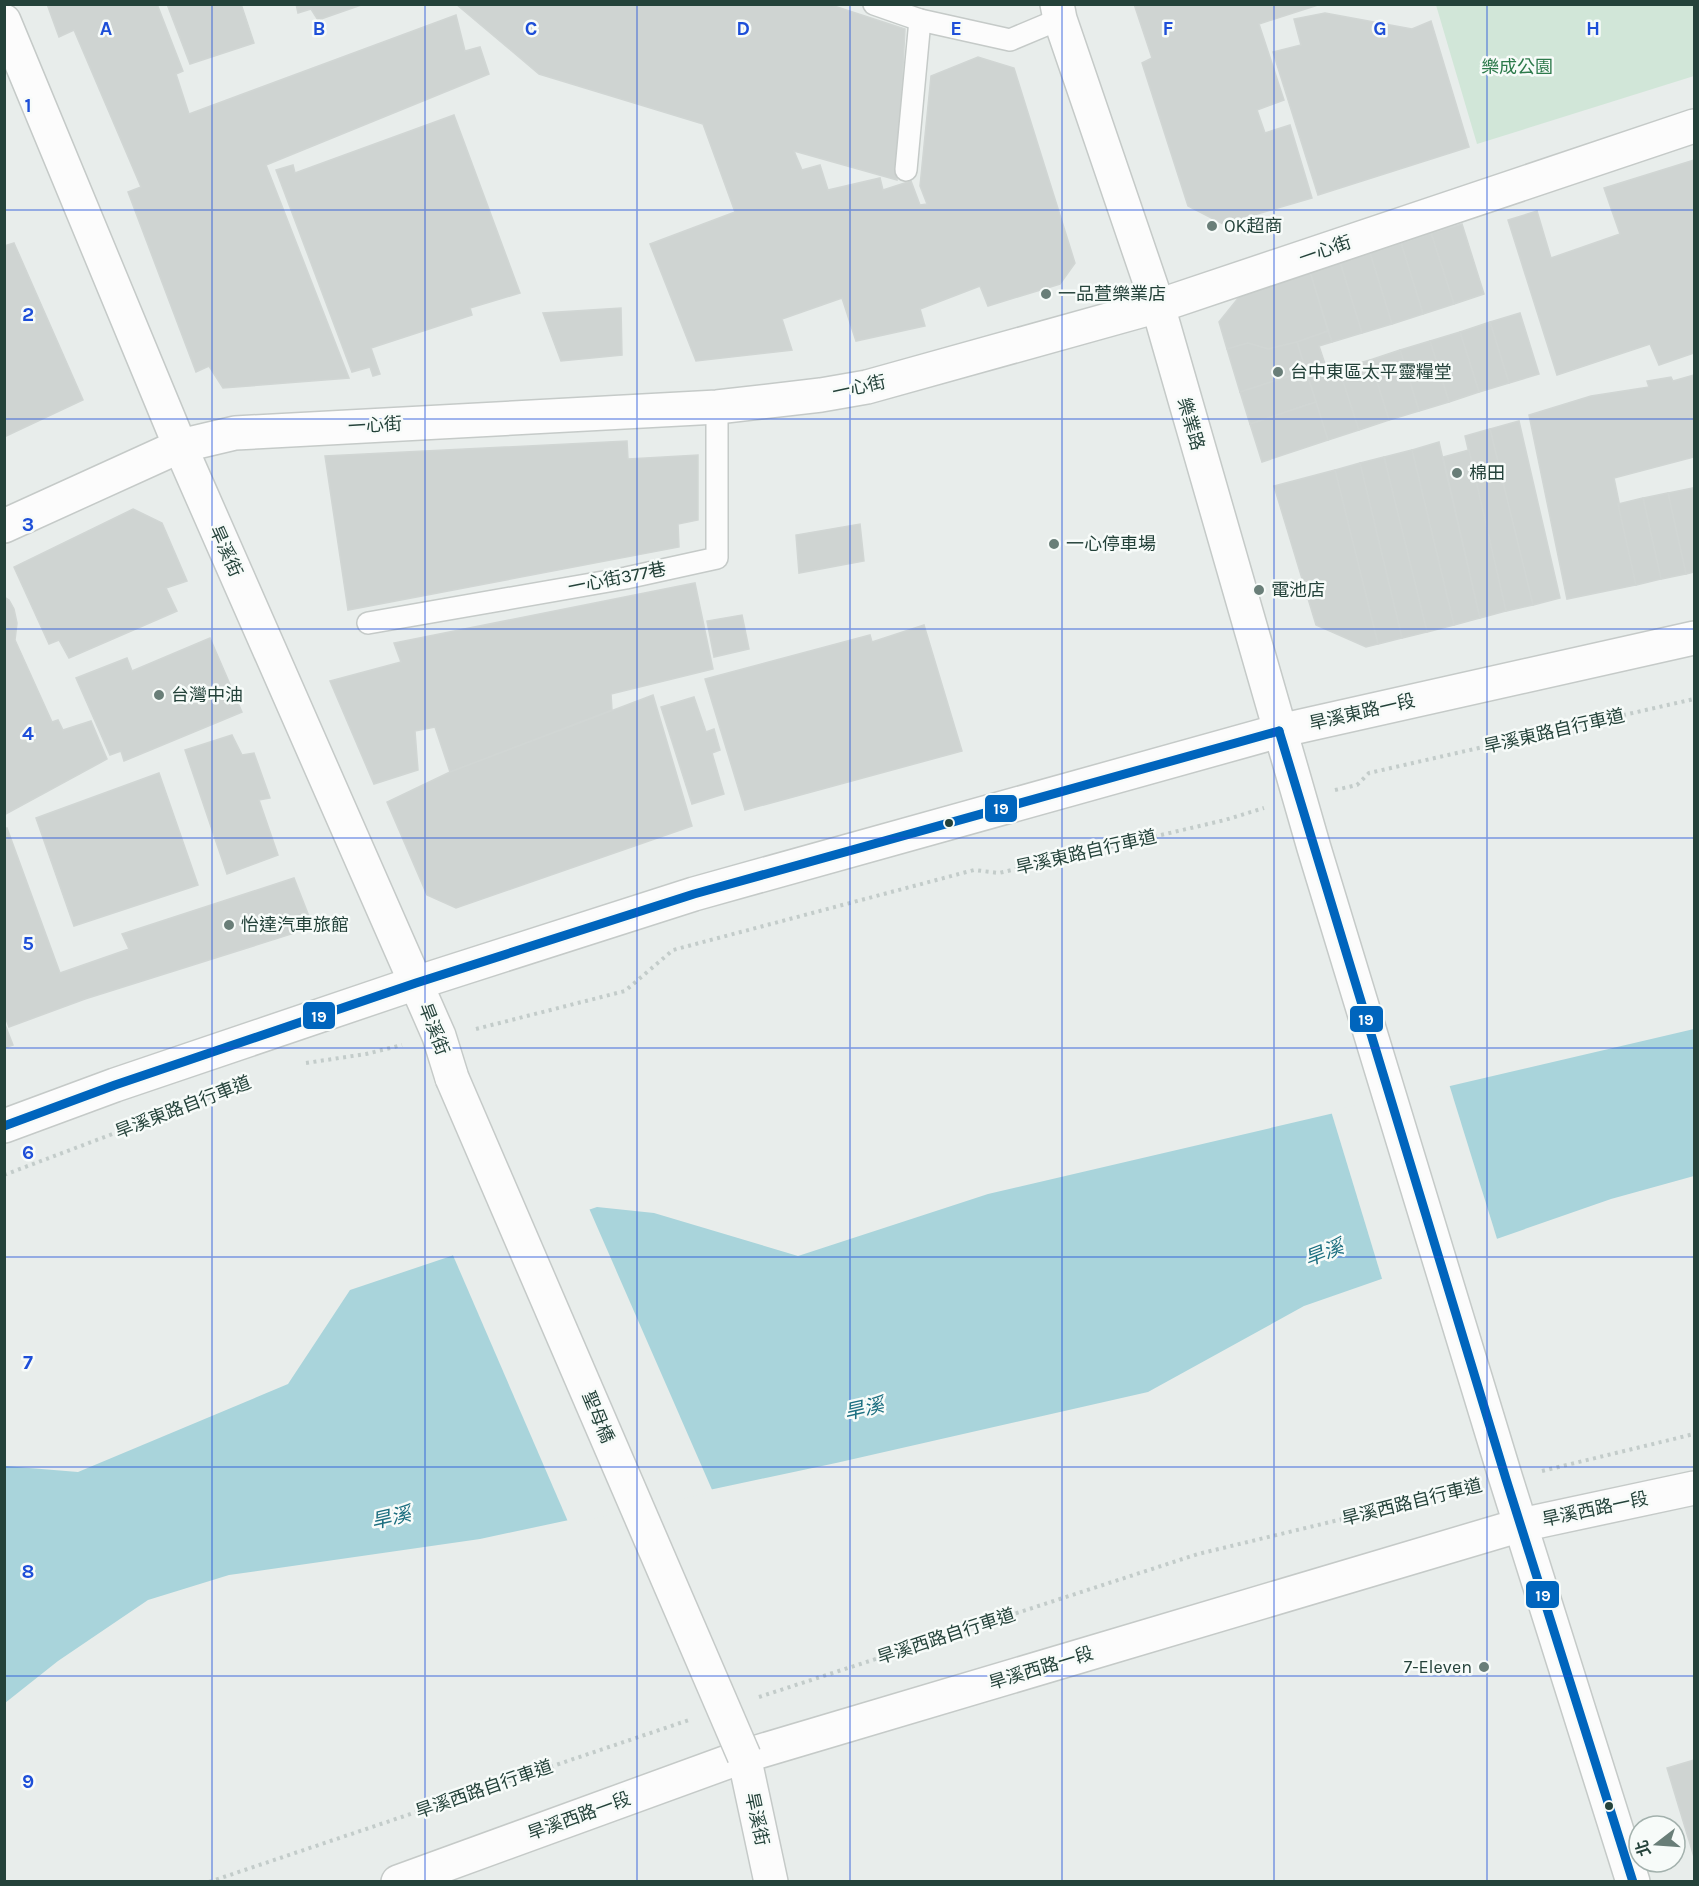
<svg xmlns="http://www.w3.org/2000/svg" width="1699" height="1886" font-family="Karla,'Noto Sans TC',sans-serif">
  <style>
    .green { fill: #d1e6d8 }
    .water { fill: #a9d4db }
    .pier { fill: #e8edeb }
    .building { fill: #cfd4d2; stroke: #d1d6d4; stroke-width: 1.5 }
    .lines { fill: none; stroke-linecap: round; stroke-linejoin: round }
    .lane-casing { stroke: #c5cac8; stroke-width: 24 }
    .street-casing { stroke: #c5cac8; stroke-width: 36 }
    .path { stroke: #c3ccca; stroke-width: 4; stroke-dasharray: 3 4.5; stroke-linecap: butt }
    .lane { stroke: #fcfcfc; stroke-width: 21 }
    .street { stroke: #fcfcfc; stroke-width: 33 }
    .street-bridge-casing { stroke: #c5cac8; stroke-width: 36; stroke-linecap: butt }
    .street-bridge { stroke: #fcfcfc; stroke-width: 33 }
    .bus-1-casing { stroke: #f7fbf9; stroke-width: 14 }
    .bus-1 { stroke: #0065bd; stroke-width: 9 }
    .grid { fill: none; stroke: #1d4ed8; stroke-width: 1.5; stroke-opacity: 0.55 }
    .poi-dot { fill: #697e78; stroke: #f7fbf9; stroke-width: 2 }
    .bus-dot { fill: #24423a; stroke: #f7fbf9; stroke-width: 2 }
    .labels { text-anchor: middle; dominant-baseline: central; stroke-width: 5; stroke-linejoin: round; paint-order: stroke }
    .park-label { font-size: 18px; fill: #2d7a4b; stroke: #f7fbf9 }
    .poi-label { font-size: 18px; fill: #24423a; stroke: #f7fbf9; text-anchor: start }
    .street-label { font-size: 18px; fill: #24423a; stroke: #f7fbf9 }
    .water-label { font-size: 20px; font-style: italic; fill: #1c6f80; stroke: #f7fbf9 }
    .grid-label { font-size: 20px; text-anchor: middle; font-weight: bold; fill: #1d4ed8; stroke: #f7fbf9; stroke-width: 5; stroke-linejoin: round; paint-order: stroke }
    .line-badge { stroke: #f7fbf9; stroke-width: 2 }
    .badge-label { font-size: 16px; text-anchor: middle; font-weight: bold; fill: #fff }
  </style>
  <rect width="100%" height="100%" fill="#e8edeb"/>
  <path class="green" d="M1436,5h258v71l-217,68z"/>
  <path class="water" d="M1694,1029v147l-83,23 -307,107 -156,86 -312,71 -356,76 -251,36 -81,25 -90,61 -53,42v-237l73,6 210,-88 62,-94 247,-83 57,6 144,43 190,-62z"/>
  <g class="pier">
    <path d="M1449,1084l49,158 -115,40 -52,-171z"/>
    <path d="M588,1206l125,286 -144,32 -117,-271z"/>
  </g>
  <g class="building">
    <path d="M47,4h110l26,67 -7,3 13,40 267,-99 9,36 15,-4 9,27 -223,91 83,213 -126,10 -14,-22 -13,6 -68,-180 13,-5 -67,-157 -15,7z"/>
    <path d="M167,4h74l13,39 -64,21z"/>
    <path d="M296,4h68l-46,16 -7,-11 -13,4z"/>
    <path d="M456,4h372l77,25 -8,151 -103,-29 8,19 18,-5 8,25 52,-12 3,12 28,-9 9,24 7,-1 -7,-18 11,-110 47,-19 36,11 61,195 -15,21 -72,22 -8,-20 -60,23 5,17 -69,15 -14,-43 -60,21 10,31 -96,11 -46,-117 85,-32 -32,-88 -164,-50z"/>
    <path d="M1134,4h187l-62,20 25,76 -27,10 8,23 25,-8 22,73 -89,26 -35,-18 -46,-143 10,-5z"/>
    <path d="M1325,13l87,16 19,-8 38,126 -151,48 -45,-143 28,-7 -7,-26z"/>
    <path d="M454,115l66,178 -50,15 2,7 -101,33 9,26 -7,2 -3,-9 -18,5 -76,-202 17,-5 2,8z"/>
    <path d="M1694,160v193l-35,12 -9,-21 -93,31 -49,-155 29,-9 14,47 69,-24 -16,-46z"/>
    <path d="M1462,224l22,70 -30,10 -23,-71z"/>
    <path d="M1431,233l23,71 -31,10 -22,-71z"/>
    <path d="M14,243l69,157 -79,37v-191z"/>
    <path d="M1401,243l22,71 -31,10 -22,-71z"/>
    <path d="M1370,253l22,71 -30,9 -22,-71z"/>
    <path d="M1340,262l22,71 -30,9 -22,-70z"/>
    <path d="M1310,272l18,59 -31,11 -29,7 -20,-6 -21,6 -8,-27 21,-26z"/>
    <path d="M621,308l1,47 -61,6 -18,-48z"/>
    <path d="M1520,313l19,61 -30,9 -19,-61z"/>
    <path d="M1490,322l19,61 -30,9 -19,-60z"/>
    <path d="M1328,331l4,11 -13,4 9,27 11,-4 20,61 -31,10 -31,-98z"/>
    <path d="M1460,332l19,60 -30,10 -19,-61z"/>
    <path d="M1430,341l19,61 -30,9 -19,-61z"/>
    <path d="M1297,342l9,29 -66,21 -13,-43 21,-6 20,6z"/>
    <path d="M1400,350l19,61 -30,9 -19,-60z"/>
    <path d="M1370,360l19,60 -30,10 -20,-61z"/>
    <path d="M1306,371l10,31 -66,22 -10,-32z"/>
    <path d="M1694,375v82l-80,21 22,107 -69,14 -38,-184 62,-19 58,-9 -2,-6 24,-4 2,4z"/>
    <path d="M1316,402l12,38 -66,22 -12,-38z"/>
    <path d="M1519,421l41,177 -27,7 -43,-176z"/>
    <path d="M1490,429l43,176 -27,6 -41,-175z"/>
    <path d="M627,441l1,18 70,-4v65l-20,4 1,23 -331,63 -23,-154z"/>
    <path d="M1439,442l41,176 -26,7 -42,-175z"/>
    <path d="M1412,450l42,175 -27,7 -43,-175z"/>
    <path d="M1469,450l37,161 -26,7 -37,-161z"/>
    <path d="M1384,457l43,175 -25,6 -42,-175z"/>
    <path d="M1360,463l42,175 -24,6 -43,-174z"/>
    <path d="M1335,470l43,174 -12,3 -50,-22 -42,-139z"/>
    <path d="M1693,488l1,7v77l-8,2 -18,-81z"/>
    <path d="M1668,493l18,81 -25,5 -18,-81z"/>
    <path d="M1643,498l18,81 -25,6 -18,-81z"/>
    <path d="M133,509l29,14 25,58 -21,7 11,23 -108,47 -10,-18 -10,4 -35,-77z"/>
    <path d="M860,524l4,37 -65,12 -3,-38z"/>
    <path d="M695,583l18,86 -102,25 1,16 -162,62 -15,-45 -20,4 3,39 -44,14 -44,-103 71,-19 -7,-19z"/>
    <path d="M4,597l5,3 5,9 3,14 -2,17 37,82 6,-2 5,10 28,-9 16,38 -103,56z"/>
    <path d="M742,615l7,34 -35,8 -7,-36z"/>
    <path d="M924,625l38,126 -217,59 -40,-131 165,-44 2,7z"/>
    <path d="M210,638l32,74 -118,49 -3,-10 -11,4 -34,-77 51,-20 5,13z"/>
    <path d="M653,695l39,131 -236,82 -29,-13 -40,-93 63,-30z"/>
    <path d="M694,697l12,35 8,-3 6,21 -8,3 12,41 -32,10 -31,-97z"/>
    <path d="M232,735l10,20 12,-2 16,45 -11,2 19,55 -51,19 -42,-124z"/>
    <path d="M159,773l39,112 -124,41 -38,-108z"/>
    <path d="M7,828l53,145 69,-24 -7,-15 172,-56 16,41 -6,11 -219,69 -76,28 -5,-13v-185z"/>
    <path d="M4,1022l9,23 -9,3z"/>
    <path d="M1694,1760v97l-27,-89z"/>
  </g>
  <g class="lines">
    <g class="lane-casing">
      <g id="lane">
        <path d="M874,4l46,16 90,20 50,-21"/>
        <path d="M906,170l14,-150"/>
        <path d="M368,623l258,-45 91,-20v-151"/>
      </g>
    </g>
    <g class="street-casing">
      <g id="street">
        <path d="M1057,4l3,15 98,287 156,542 192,631 127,403"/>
        <path d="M4,21l176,425 259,590 13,42"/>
        <path d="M4,526l176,-80 55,-13 482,-26 104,-12 46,-8 291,-81 536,-180"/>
        <path d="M4,1126l111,-41 301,-102 278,-89 585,-163 415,-93"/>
        <path d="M744,1756l27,126"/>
        <path d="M398,1882l346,-126 777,-231 173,-37"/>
      </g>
    </g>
    <g class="path">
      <path d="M1335,790l22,-5 12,-12 325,-74"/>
      <path d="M476,1029l149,-38 48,-41 301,-80 25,3 226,-53 39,-12"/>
      <path d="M306,1063l60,-9 36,-9"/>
      <path d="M4,1175l233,-88"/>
      <path d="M1542,1471l152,-37"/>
      <path d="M759,1697l439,-143 273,-66"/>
      <path d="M209,1882l480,-162"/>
    </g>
    <use href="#lane" class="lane"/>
    <use href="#street" class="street"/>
    <g class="street-bridge-casing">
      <path id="street-bridge" d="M452,1078l292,678"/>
    </g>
    <use href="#street-bridge" class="street-bridge"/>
    <g class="bus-1-casing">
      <g id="bus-1">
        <path d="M1279,731l227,748 127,403"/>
        <path d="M4,1126l111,-41 301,-102 278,-89 585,-163"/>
      </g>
    </g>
    <use href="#bus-1" class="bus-1"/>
  </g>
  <path class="grid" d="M212,4v1878M425,4v1878M637,4v1878M850,4v1878M1062,4v1878M1274,4v1878M1487,4v1878M4,210h1690M4,419h1690M4,629h1690M4,838h1690M4,1048h1690M4,1257h1690M4,1467h1690M4,1676h1690"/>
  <g class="poi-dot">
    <circle cx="1212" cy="226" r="6"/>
    <circle cx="1046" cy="294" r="6"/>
    <circle cx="1278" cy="372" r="6"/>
    <circle cx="1457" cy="473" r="6"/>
    <circle cx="1054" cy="544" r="6"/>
    <circle cx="1259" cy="590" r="6"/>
    <circle cx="159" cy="695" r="6"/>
    <circle cx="229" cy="925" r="6"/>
    <circle cx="1484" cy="1667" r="6"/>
  </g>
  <g class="bus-dot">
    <circle cx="949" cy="823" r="5"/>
    <circle cx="1609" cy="1806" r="5"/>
  </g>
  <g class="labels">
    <g class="park-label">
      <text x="1517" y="67">樂成公園</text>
    </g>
    <g class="poi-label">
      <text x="1224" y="226">OK超商</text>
      <text x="1058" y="294">一品萱樂業店</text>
      <text x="1290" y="372">台中東區太平靈糧堂</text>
      <text x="1469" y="473">棉田</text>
      <text x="1066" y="544">一心停車場</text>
      <text x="1271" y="590">電池店</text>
      <text x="171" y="695">台灣中油</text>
      <text x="241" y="925">怡達汽車旅館</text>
      <text x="1472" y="1667" text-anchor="end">7-Eleven</text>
    </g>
    <g class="street-label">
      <text transform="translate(1325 250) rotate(-19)">一心街</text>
      <text transform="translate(859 387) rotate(-12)">一心街</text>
      <text transform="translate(1191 424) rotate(74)">樂業路</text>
      <text transform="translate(375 425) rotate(-3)">一心街</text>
      <text transform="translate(226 551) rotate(66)">旱溪街</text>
      <text transform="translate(617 578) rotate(-11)">一心街377巷</text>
      <text transform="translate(1362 712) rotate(-13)">旱溪東路一段</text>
      <text transform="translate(1554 731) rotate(-13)">旱溪東路自行車道</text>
      <text transform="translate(1086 852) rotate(-13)">旱溪東路自行車道</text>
      <text transform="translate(434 1029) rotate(69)">旱溪街</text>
      <text transform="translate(183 1107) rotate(-21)">旱溪東路自行車道</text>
      <text transform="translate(598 1417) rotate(67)">聖母橋</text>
      <text transform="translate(1412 1502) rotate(-14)">旱溪西路自行車道</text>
      <text transform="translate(1595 1509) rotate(-12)">旱溪西路一段</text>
      <text transform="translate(946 1636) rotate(-18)">旱溪西路自行車道</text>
      <text transform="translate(1041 1668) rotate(-17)">旱溪西路一段</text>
      <text transform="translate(484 1789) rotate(-19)">旱溪西路自行車道</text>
      <text transform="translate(579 1816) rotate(-20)">旱溪西路一段</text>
      <text transform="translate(757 1819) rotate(78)">旱溪街</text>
    </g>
    <g class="water-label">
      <text transform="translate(1324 1253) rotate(-21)">旱溪</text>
      <text transform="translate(864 1409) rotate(-13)">旱溪</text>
      <text transform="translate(391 1518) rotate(-13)">旱溪</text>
    </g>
  </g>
  <g class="grid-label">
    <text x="106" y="35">A</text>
    <text x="319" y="35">B</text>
    <text x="531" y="35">C</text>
    <text x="743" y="35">D</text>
    <text x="956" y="35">E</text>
    <text x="1168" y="35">F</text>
    <text x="1380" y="35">G</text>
    <text x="1593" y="35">H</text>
    <text x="28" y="112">1</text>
    <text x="28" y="321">2</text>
    <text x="28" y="531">3</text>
    <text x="28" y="740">4</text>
    <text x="28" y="950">5</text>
    <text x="28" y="1159">6</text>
    <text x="28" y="1369">7</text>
    <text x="28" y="1578">8</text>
    <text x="28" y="1788">9</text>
  </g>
  <g class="line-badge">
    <rect x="984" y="794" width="34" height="29" rx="6" fill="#0065bd"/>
    <rect x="302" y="1001" width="34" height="29" rx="6" fill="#0065bd"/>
    <rect x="1349" y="1005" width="35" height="28" rx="6" fill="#0065bd"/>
    <rect x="1525" y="1580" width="35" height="29" rx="6" fill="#0065bd"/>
  </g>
  <g class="badge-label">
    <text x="1001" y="814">19</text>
    <text x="319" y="1022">19</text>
    <text x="1366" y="1025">19</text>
    <text x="1543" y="1601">19</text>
  </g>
  <rect width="1699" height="1886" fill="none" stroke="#24423a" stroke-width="12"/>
  <g transform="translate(1657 1844) rotate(253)"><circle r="28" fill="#f7fbf9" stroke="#a3b1ad" stroke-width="1.5"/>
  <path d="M0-4.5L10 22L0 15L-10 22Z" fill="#697e78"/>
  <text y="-9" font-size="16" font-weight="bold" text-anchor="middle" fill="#24423a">北</text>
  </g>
</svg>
